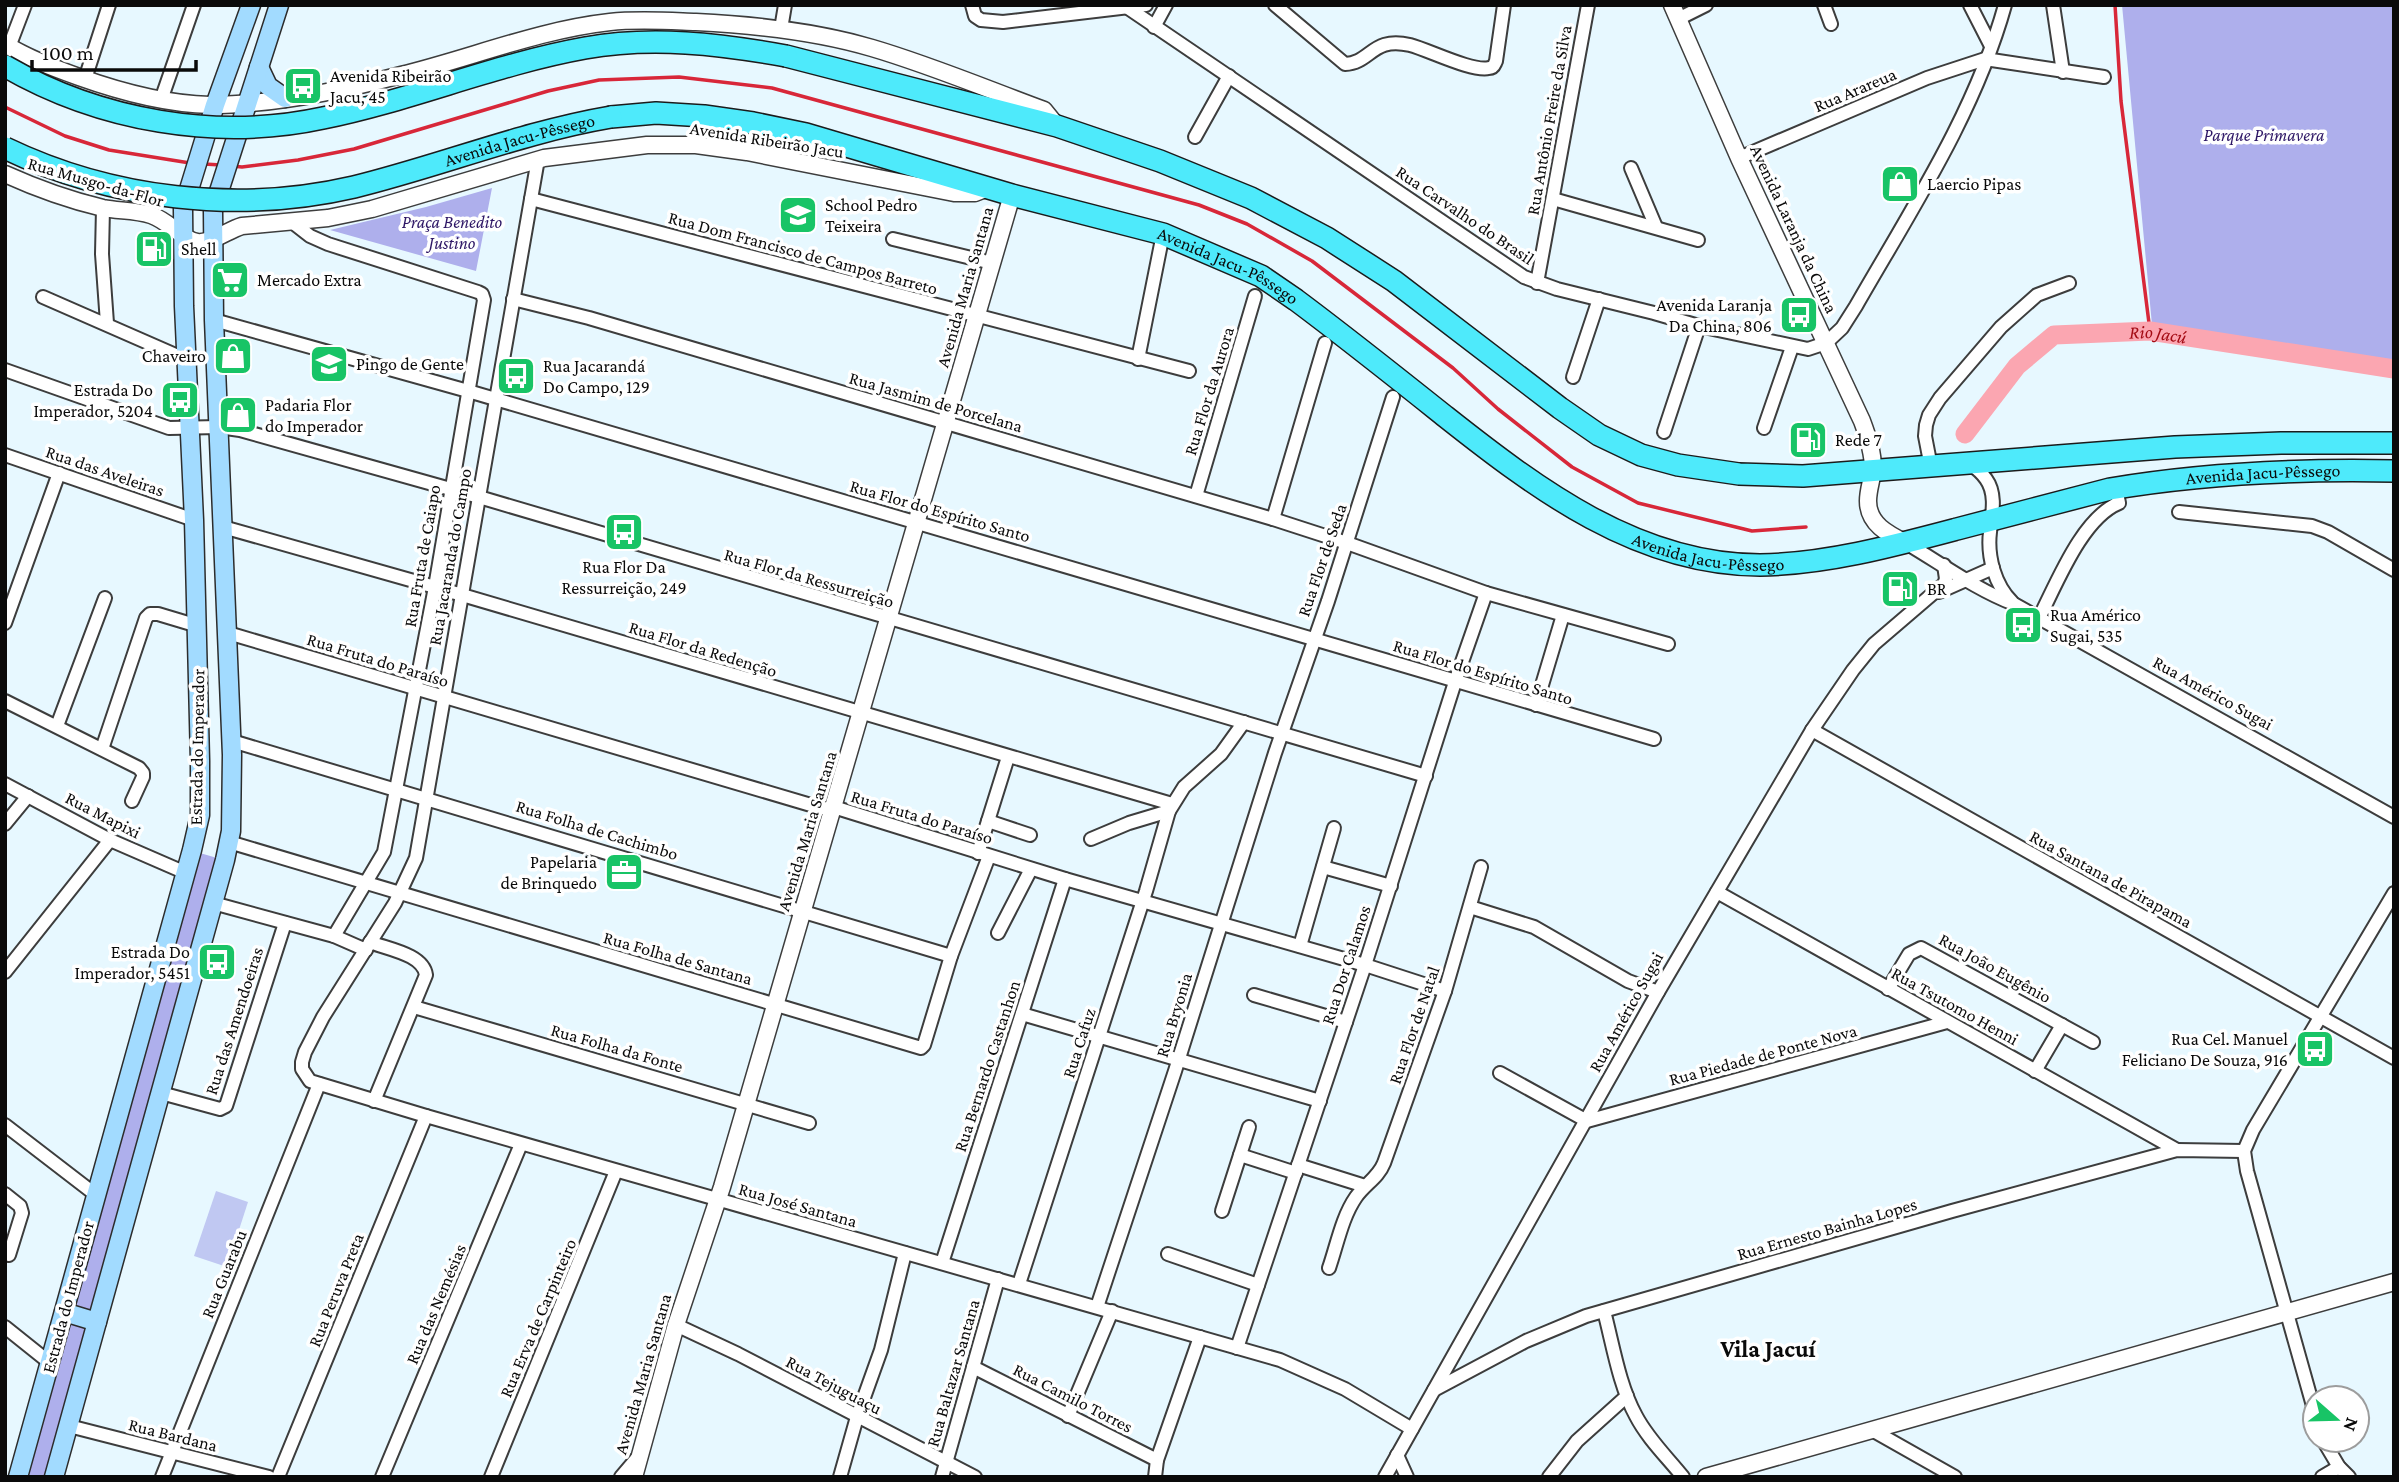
<svg xmlns="http://www.w3.org/2000/svg" width="2399" height="1482" font-family="'Crimson Pro',serif">
  <style>
    .green { fill: #aeafec }
    .pitch { fill: #c0c8f2 }
    .lines { fill: none; stroke-linecap: round; stroke-linejoin: round }
    .stream { stroke: #d82739; stroke-width: 3.5 }
    .river { stroke: #fba6b1; stroke-width: 19 }
    .minor-casing { stroke: #3d3d3d; stroke-width: 16 }
    .tertiary-casing { stroke: #3d3d3d; stroke-width: 19 }
    .secondary-casing { stroke: #2c2c2c; stroke-width: 21 }
    .trunk-casing { stroke: #1b1b1b; stroke-width: 24 }
    .minor { stroke: #fff; stroke-width: 12 }
    .tertiary { stroke: #fff; stroke-width: 16 }
    .secondary { stroke: #a2dbff; stroke-width: 18 }
    .trunk { stroke: #4eeafb; stroke-width: 21 }
    .trunk-bridge-casing { stroke: #1b1b1b; stroke-width: 24; stroke-linecap: butt }
    .trunk-bridge { stroke: #4eeafb; stroke-width: 21 }
    .labels { text-anchor: middle; dominant-baseline: central; stroke-width: 7; stroke-linejoin: round; paint-order: stroke }
    .poi-label { font-size: 18px; fill: #0a0a0a; stroke: #fff; text-anchor: start }
    .street-label { font-size: 18px; fill: #0a0a0a; stroke: #fff }
    .park-label { font-size: 18px; font-style: italic; fill: #2d1665; stroke: #fff }
    .water-label { font-size: 19px; font-style: italic; fill: #a40b14; stroke: #fff }
    .district-label { font-size: 24px; font-weight: bold; fill: #0a0a0a; stroke: #fff }
  </style>
  <rect width="100%" height="100%" fill="#e7f8ff"/>
  <g class="green">
    <path d="M2122,5h272v355l-242,-35z"/>
    <path d="M492,188l-16,83 -146,-41 96,-23z"/>
    <path d="M200,853l17,5 -171,619h-18z"/>
  </g>
  <path class="pitch" d="M216,1191l32,11 -21,65 -33,-11z"/>
  <g class="lines">
    <g class="stream">
      <path d="M2115,5l6,96 29,230"/>
      <path d="M5,107l60,29 44,14 81,13"/>
      <path d="M204,164l17,1"/>
      <path d="M232,166l10,1 56,-7 56,-11 194,-58 51,-11 80,-3 93,11 427,117 48,19 65,37 141,107 45,41 74,58 66,36 114,28 54,-4"/>
    </g>
    <path class="river" id="s1" d="M1965,434l52,-68 37,-31 96,-4 244,38"/>
    <g class="minor-casing">
      <g id="minor">
        <path d="M972,5l3,11 6,4 22,2 143,-17"/>
        <path d="M1275,5l70,59c26,-1 27,-28 65,-19 19,5 62,27 79,23 5,0 5,-3 7,-7l8,-56"/>
        <path d="M1824,5l7,19"/>
        <path d="M1970,5l21,41"/>
        <path d="M2053,5l10,67"/>
        <path d="M1128,8l396,269 33,12 97,24 45,13 109,23 18,-6 16,-15 14,-22c55,-96 119,-193 149,-301"/>
        <path d="M1678,19l28,-14"/>
        <path d="M1154,27l12,-22"/>
        <path d="M781,29l4,-24"/>
        <path d="M9,47l16,-42"/>
        <path d="M85,79l24,-74"/>
        <path d="M161,100l33,-95"/>
        <path d="M1195,137l34,-61"/>
        <path d="M1739,158l188,-80 58,-19 119,18"/>
        <path d="M538,159l-122,699 -21,45 -72,114 -18,35 -3,10v7l8,12 116,35 854,244 65,29 67,40"/>
        <path d="M1631,168l25,59"/>
        <path d="M531,199l658,172"/>
        <path d="M1553,199l145,41"/>
        <path d="M103,208l-1,46 5,69"/>
        <path d="M292,222l18,14 18,8 150,48 4,2 2,6 -49,287 -51,265 -50,84"/>
        <path d="M893,239l99,24"/>
        <path d="M1537,283l51,-278"/>
        <path d="M43,297l144,63"/>
        <path d="M513,299l76,19 684,201 74,24 139,50 182,51"/>
        <path d="M214,320l254,71 1186,348"/>
        <path d="M1138,359l25,-125"/>
        <path d="M5,370l164,58 50,-1 21,3 239,67 947,279"/>
        <path d="M1573,377l26,-78"/>
        <path d="M1764,428l28,-81"/>
        <path d="M1664,432l35,-106"/>
        <path d="M5,455l189,65"/>
        <path d="M1970,464c6,4 12,9 16,15 11,15 6,36 4,53 -3,25 5,53 22,70"/>
        <path d="M1931,467l-6,-31 1,-11 3,-10 11,-17 61,-71 36,-32 32,-12"/>
        <path d="M1196,496l59,-200"/>
        <path d="M2179,512l133,14 16,6 66,38"/>
        <path d="M1273,519l52,-176"/>
        <path d="M223,527l212,60 737,217"/>
        <path d="M1906,543c36,21 69,46 108,61l380,213"/>
        <path d="M1939,592l54,-24"/>
        <path d="M2039,618c18,-35 43,-100 80,-115l-3,-15"/>
        <path d="M5,623l54,-150"/>
        <path d="M228,633l593,175 19,1 225,70 300,86 80,26"/>
        <path d="M5,701l134,67 4,5v4l-11,24"/>
        <path d="M1536,705l27,-90"/>
        <path d="M57,726l48,-128"/>
        <path d="M1812,730l582,328"/>
        <path d="M232,741l719,215"/>
        <path d="M102,749l44,-131 4,-4h8l40,12"/>
        <path d="M5,784l105,56 76,33"/>
        <path d="M988,821l42,14"/>
        <path d="M5,824l23,-28"/>
        <path d="M1091,839l38,-16 40,-12 15,-24 37,-33 23,-32"/>
        <path d="M229,842l692,206 3,-3 27,-89 38,-100"/>
        <path d="M978,853l30,-96"/>
        <path d="M1323,867l68,19"/>
        <path d="M1717,892l460,258"/>
        <path d="M213,903l121,33 32,14"/>
        <path d="M1470,907l64,20 94,54 30,11"/>
        <path d="M998,933l33,-64"/>
        <path d="M370,942c17,7 53,12 56,33l-52,126"/>
        <path d="M1300,946l34,-118"/>
        <path d="M5,972l105,-132"/>
        <path d="M1888,989l21,-35 12,-6 172,94"/>
        <path d="M1254,995l92,27"/>
        <path d="M414,1007l395,116"/>
        <path d="M1022,1014l298,87"/>
        <path d="M2035,1071l27,-46"/>
        <path d="M1500,1073l87,48 360,-99"/>
        <path d="M161,1093l59,16 6,-3 59,-183"/>
        <path d="M5,1125l91,70"/>
        <path d="M1240,1155l56,18"/>
        <path d="M1298,1165l67,21"/>
        <path d="M5,1194l15,12 2,7 -13,42"/>
        <path d="M1222,1211l27,-84"/>
        <path d="M1168,1254l90,31"/>
        <path d="M942,1263l123,-384"/>
        <path d="M1329,1268c8,-23 13,-51 27,-71 9,-13 22,-19 28,-34l61,-172 36,-124"/>
        <path d="M1019,1284l127,-393 23,-80"/>
        <path d="M1097,1307l78,-236 100,-318 53,-152 65,-204"/>
        <path d="M1604,1311c9,34 15,74 32,105 12,23 31,41 47,61"/>
        <path d="M676,1325l62,29 237,123"/>
        <path d="M5,1327l45,36"/>
        <path d="M1237,1348l128,-383 90,-283 31,-89"/>
        <path d="M973,1367l184,93"/>
        <path d="M1434,1390l92,-49 60,-25 366,-105 225,-61 67,1"/>
        <path d="M2315,1413l-68,-242 -3,-20 9,-21 141,-237"/>
        <path d="M1068,1416l44,-105"/>
        <path d="M69,1426l200,51"/>
        <path d="M1872,1430l83,47"/>
        <path d="M2323,1440l16,27 10,10"/>
        <path d="M1397,1455l10,22"/>
        <path d="M162,1477l157,-393"/>
        <path d="M278,1477l148,-361"/>
        <path d="M382,1477l139,-333"/>
        <path d="M491,1477l125,-306"/>
        <path d="M621,1477l17,-20"/>
        <path d="M840,1477l17,-60 24,-67 24,-97"/>
        <path d="M942,1477l56,-198"/>
        <path d="M1155,1477l2,-17 43,-123"/>
        <path d="M1385,1477l273,-485 154,-262 41,-60 21,-26 70,-60 2,-5 -2,-14"/>
        <path d="M1549,1477l28,-36 50,-45"/>
        <path d="M2322,1477l17,-10"/>
      </g>
    </g>
    <g class="tertiary-casing">
      <g id="tertiary">
        <path d="M1672,5l67,153 123,263c6,16 11,31 11,48 -1,11 -5,21 -5,32 0,23 20,33 38,42"/>
        <path d="M5,44c22,14 49,24 74,33 42,15 86,27 131,28 63,0 130,-14 191,-30 70,-17 137,-45 209,-53 28,-3 58,-1 86,0 59,3 119,9 176,26 58,17 115,41 172,62l13,16"/>
        <path d="M5,174c31,14 64,26 98,34 15,3 32,2 48,7 18,6 32,25 46,27 14,2 31,-12 45,-16l86,-8 44,-9 172,-51 103,-13h49l51,7 207,41h21l13,-5"/>
        <path d="M634,1477l42,-152 46,-138 290,-992"/>
        <path d="M1706,1477l688,-195"/>
      </g>
    </g>
    <g class="secondary-casing">
      <g id="secondary">
        <path d="M259,67l9,19 17,12"/>
        <path d="M64,1312l33,10"/>
        <path d="M18,1477l174,-627 8,-35v-54l-6,-241 -10,-214 -1,-97 32,-104 36,-100"/>
        <path d="M54,1477l171,-617 6,-29 1,-76 -18,-435 -1,-110 66,-205"/>
      </g>
    </g>
    <g class="trunk-casing">
      <g id="trunk">
        <path d="M786,56l271,70 103,35 91,37 76,40 67,43 166,127 39,27 42,20 37,10 61,9 64,2 372,-29 106,-4h113"/>
        <path id="s2" d="M611,117l45,-4 48,3 49,7 53,11 206,61 151,39 98,42 35,24c51,38 101,78 150,117 91,72 192,148 314,148 66,-1 133,-19 197,-36 51,-13 102,-27 153,-40 95,-16 188,-20 284,-18"/>
      </g>
    </g>
    <use href="#minor" class="minor"/>
    <use href="#tertiary" class="tertiary"/>
    <use href="#secondary" class="secondary"/>
    <use href="#trunk" class="trunk"/>
    <g class="trunk-bridge-casing">
      <g id="trunk-bridge">
        <path d="M5,66c95,55 212,75 318,52 89,-18 173,-54 262,-70 67,-12 135,-4 201,8"/>
        <path id="s3" d="M5,148c106,51 233,66 349,39 86,-21 169,-55 257,-70"/>
      </g>
    </g>
    <use href="#trunk-bridge" class="trunk-bridge"/>
  </g>
  <defs>
    <g id="bus-square" transform="scale(2.0125)"><rect x="-9" y="-9" width="18" height="18" rx="4" fill="#18c466" stroke="#fff"/><path d="M-5-6H5V4H4V6H2V4H-2V6H-4V4H-5ZM-3.5-4V0h7V-4ZM-3.5 1.2v1.5H-2V1.2ZM2 1.2v1.5H3.5V1.2Z" fill="#fff"/></g>
    <g id="shop-square" transform="scale(2.0125)"><rect x="-9" y="-9" width="18" height="18" rx="4" fill="#18c466" stroke="#fff"/><path d="M-5-2.5h2.3a2.7 3.5 0 0 1 5.4 0H5L5.5 6h-11ZM-1.5-2.5h3a1.5 2.3 0 0 0-3 0Z" fill="#fff"/></g>
    <g id="school-square" transform="scale(2.0125)"><rect x="-9" y="-9" width="18" height="18" rx="4" fill="#18c466" stroke="#fff"/><path d="M0-5L7-2L0 1L-7-2ZM-4 1L0 2.5L4 1V4Q0 6-4 4Z" fill="#fff"/></g>
    <g id="fuel-square" transform="scale(2.0125)"><rect x="-9" y="-9" width="18" height="18" rx="4" fill="#18c466" stroke="#fff"/><path d="M-5.5-6h7V0h2V4h1.3V-2.5L3-4.5l.8-.8L6-3V5H2.5V1h-1V6h-7ZM-4.2-4.7v3.2H.2V-4.7Z" fill="#fff"/></g>
    <g id="supermarket-square" transform="scale(2.0125)"><rect x="-9" y="-9" width="18" height="18" rx="4" fill="#18c466" stroke="#fff"/><path d="M-6-5.5h2.5l.6 2H6L4.5 2H-2.5L-4.4-4H-6ZM-1.5 3.2a1.3 1.3 0 1 0 .1 0ZM3 3.2a1.3 1.3 0 1 0 .1 0Z" fill="#fff"/></g>
    <g id="office-square" transform="scale(2.0125)"><rect x="-9" y="-9" width="18" height="18" rx="4" fill="#18c466" stroke="#fff"/><path d="M-6-3h4V-5.5h4V-3h4V5H-6ZM-1-4.5V-3h2v-1.5ZM-6 0V1H6V0Z" fill="#fff"/></g>
  </defs>
  <g fill-rule="evenodd">
    <use href="#bus-square" x="303" y="86"/>
    <use href="#shop-square" x="1900" y="184"/>
    <use href="#school-square" x="798" y="215"/>
    <use href="#fuel-square" x="154" y="249"/>
    <use href="#supermarket-square" x="230" y="280"/>
    <use href="#bus-square" x="1799" y="315"/>
    <use href="#shop-square" x="233" y="356"/>
    <use href="#school-square" x="329" y="364"/>
    <use href="#bus-square" x="516" y="376"/>
    <use href="#bus-square" x="180" y="400"/>
    <use href="#shop-square" x="238" y="415"/>
    <use href="#fuel-square" x="1808" y="440"/>
    <use href="#bus-square" x="624" y="532"/>
    <use href="#fuel-square" x="1900" y="589"/>
    <use href="#bus-square" x="2023" y="625"/>
    <use href="#office-square" x="624" y="872"/>
    <use href="#bus-square" x="217" y="962"/>
    <use href="#bus-square" x="2315" y="1049"/>
  </g>
  <g class="labels">
    <g class="poi-label">
      <text x="330" y="76">Avenida Ribeirão<tspan x="330" dy="21">Jacu, 45</tspan></text>
      <text x="1927" y="184">Laercio Pipas</text>
      <text x="825" y="205">School Pedro<tspan x="825" dy="21">Teixeira</tspan></text>
      <text x="181" y="249">Shell</text>
      <text x="257" y="280">Mercado Extra</text>
      <text x="1772" y="305" text-anchor="end">Avenida Laranja<tspan x="1772" dy="21">Da China, 806</tspan></text>
      <text x="206" y="356" text-anchor="end">Chaveiro</text>
      <text x="356" y="364">Pingo de Gente</text>
      <text x="543" y="366">Rua Jacarandá<tspan x="543" dy="21">Do Campo, 129</tspan></text>
      <text x="153" y="390" text-anchor="end">Estrada Do<tspan x="153" dy="21">Imperador, 5204</tspan></text>
      <text x="265" y="405">Padaria Flor<tspan x="265" dy="21">do Imperador</tspan></text>
      <text x="1835" y="440">Rede 7</text>
      <text x="624" y="567" text-anchor="middle">Rua Flor Da<tspan x="624" dy="21">Ressurreição, 249</tspan></text>
      <text x="1927" y="589">BR</text>
      <text x="2050" y="615">Rua Américo<tspan x="2050" dy="21">Sugai, 535</tspan></text>
      <text x="597" y="862" text-anchor="end">Papelaria<tspan x="597" dy="21">de Brinquedo</tspan></text>
      <text x="190" y="952" text-anchor="end">Estrada Do<tspan x="190" dy="21">Imperador, 5451</tspan></text>
      <text x="2288" y="1039" text-anchor="end">Rua Cel. Manuel<tspan x="2288" dy="21">Feliciano De Souza, 916</tspan></text>
    </g>
    <g class="street-label">
      <text transform="translate(1855 90) rotate(-23)">Rua Arareua</text>
      <text transform="translate(1549 120) rotate(-80)">Rua Antônio Freire da Silva</text>
      <text transform="translate(767 140) rotate(9)">Avenida Ribeirão Jacu</text>
      <text stroke="none"><textPath href="#s3" startOffset="530">Avenida Jacu-Pêssego</textPath></text>
      <text transform="translate(96 182) rotate(16)">Rua Musgo-da-Flor</text>
      <text transform="translate(1465 215) rotate(34)">Rua Carvalho do Brasil</text>
      <text transform="translate(1794 229) rotate(65)">Avenida Laranja da China</text>
      <text transform="translate(803 253) rotate(15)">Rua Dom Francisco de Campos Barreto</text>
      <text stroke="none"><textPath href="#s2" startOffset="640">Avenida Jacu-Pêssego</textPath></text>
      <text transform="translate(965 287) rotate(-74)">Avenida Maria Santana</text>
      <text transform="translate(1209 391) rotate(-73)">Rua Flor da Aurora</text>
      <text transform="translate(936 402) rotate(16)">Rua Jasmim de Porcelana</text>
      <text transform="translate(105 471) rotate(19)">Rua das Aveleiras</text>
      <text stroke="none"><textPath href="#s2" startOffset="1774">Avenida Jacu-Pêssego</textPath></text>
      <text transform="translate(940 511) rotate(16)">Rua Flor do Espírito Santo</text>
      <text stroke="none"><textPath href="#s2" startOffset="1208">Avenida Jacu-Pêssego</textPath></text>
      <text transform="translate(422 556) rotate(-80)">Rua Fruta de Caiapo</text>
      <text transform="translate(450 557) rotate(-80)">Rua Jacaranda do Campo</text>
      <text transform="translate(1322 560) rotate(-71)">Rua Flor de Seda</text>
      <text transform="translate(809 578) rotate(16)">Rua Flor da Ressurreição</text>
      <text transform="translate(703 649) rotate(17)">Rua Flor da Redenção</text>
      <text transform="translate(378 660) rotate(17)">Rua Fruta do Paraíso</text>
      <text transform="translate(1483 672) rotate(17)">Rua Flor do Espírito Santo</text>
      <text transform="translate(2213 693) rotate(29)">Rua Américo Sugai</text>
      <text transform="translate(197 747) rotate(-89)">Estrada do Imperador</text>
      <text transform="translate(103 815) rotate(27)">Rua Mapixi</text>
      <text transform="translate(922 817) rotate(17)">Rua Fruta do Paraíso</text>
      <text transform="translate(597 830) rotate(17)">Rua Folha de Cachimbo</text>
      <text transform="translate(807 831) rotate(-73)">Avenida Maria Santana</text>
      <text transform="translate(2111 879) rotate(29)">Rua Santana de Pirapama</text>
      <text transform="translate(678 958) rotate(16)">Rua Folha de Santana</text>
      <text transform="translate(1346 965) rotate(-72)">Rua Dor Calamos</text>
      <text transform="translate(1995 968) rotate(29)">Rua João Eugênio</text>
      <text transform="translate(1955 1006) rotate(29)">Rua Tsutomo Henni</text>
      <text transform="translate(1626 1012) rotate(-61)">Rua Américo Sugai</text>
      <text transform="translate(1174 1015) rotate(-73)">Rua Bryonia</text>
      <text transform="translate(234 1021) rotate(-72)">Rua das Amendoeiras</text>
      <text transform="translate(1414 1025) rotate(-71)">Rua Flor de Natal</text>
      <text transform="translate(1079 1043) rotate(-72)">Rua Cafuz</text>
      <text transform="translate(617 1048) rotate(16)">Rua Folha da Fonte</text>
      <text transform="translate(1763 1055) rotate(-15)">Rua Piedade de Ponte Nova</text>
      <text transform="translate(987 1066) rotate(-72)">Rua Bernardo Castanhon</text>
      <text transform="translate(798 1205) rotate(16)">Rua José Santana</text>
      <text transform="translate(1827 1229) rotate(-16)">Rua Ernesto Bainha Lopes</text>
      <text transform="translate(224 1274) rotate(-68)">Rua Guarabu</text>
      <text transform="translate(336 1290) rotate(-68)">Rua Peruva Preta</text>
      <text transform="translate(68 1297) rotate(-75)">Estrada do Imperador</text>
      <text transform="translate(436 1304) rotate(-67)">Rua das Nemésias</text>
      <text transform="translate(538 1318) rotate(-67)">Rua Erva de Carpinteiro</text>
      <text transform="translate(953 1373) rotate(-74)">Rua Baltazar Santana</text>
      <text transform="translate(643 1374) rotate(-74)">Avenida Maria Santana</text>
      <text transform="translate(834 1385) rotate(28)">Rua Tejuguaçu</text>
      <text transform="translate(1073 1398) rotate(27)">Rua Camilo Torres</text>
      <text transform="translate(173 1435) rotate(14)">Rua Bardana</text>
    </g>
    <g class="park-label">
      <text x="2264" y="135">Parque Primavera</text>
      <text x="452" y="222">Praça Benedito<tspan x="452" dy="21">Justino</tspan></text>
    </g>
    <g class="water-label">
      <text stroke="none"><textPath href="#s1" startOffset="238">Rio Jacú</textPath></text>
    </g>
    <g class="district-label">
      <text x="1768" y="1348">Vila Jacuí</text>
    </g>
  </g>
  <rect width="2399" height="1482" fill="none" stroke="#0a0a0a" stroke-width="14"/>
  <g transform="translate(2336 1419) rotate(110)"><circle r="33" fill="#ffffff" stroke="#9d9d9d" stroke-width="2"/>
  <path d="M0-5L12 26L0 18L-12 26Z" fill="#18c466"/>
  <text y="-10" font-size="19" font-weight="bold" text-anchor="middle" fill="#0a0a0a">N</text>
  </g>
  <path d="M32 60v10h164v-10" fill="none" stroke="#0a0a0a" stroke-width="3.5"/>
  <text x="42" y="60" font-size="21" fill="#0a0a0a" stroke="#ffffff" stroke-width="5" paint-order="stroke">100 m</text>
</svg>
